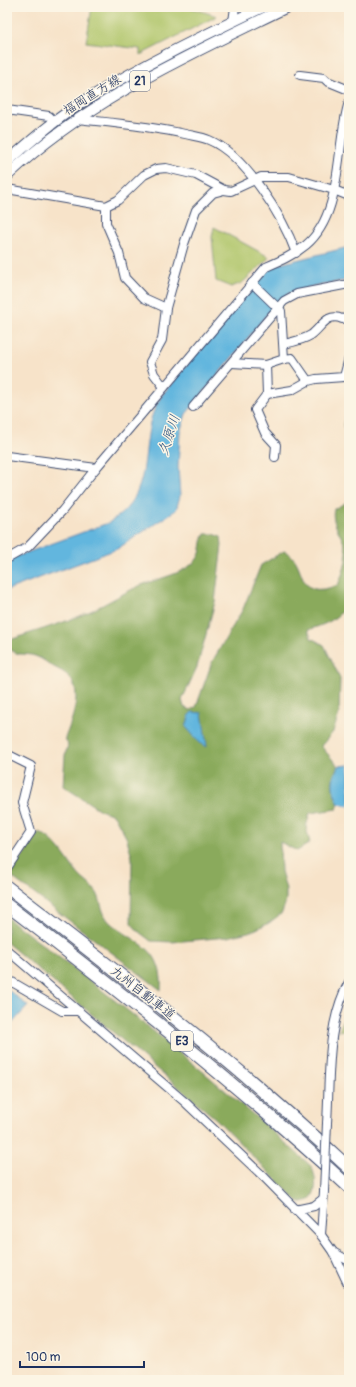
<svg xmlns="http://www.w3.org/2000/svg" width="356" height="1387" font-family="Pangolin,'Klee One',sans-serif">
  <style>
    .green { fill: #aec468; stroke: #647a63 }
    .forest { fill: #8aaa5c; stroke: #526c5d }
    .water { fill: #62b6de; stroke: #3e729e }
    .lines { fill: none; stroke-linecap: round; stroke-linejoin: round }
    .minor-casing { stroke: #3c4a6e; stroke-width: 10 }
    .major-casing { stroke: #3c4a6e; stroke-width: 12 }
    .highway-casing { stroke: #3c4a6e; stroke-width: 14 }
    .minor { stroke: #fff; stroke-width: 8 }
    .major { stroke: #fff; stroke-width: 10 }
    .highway { stroke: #fff; stroke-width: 12 }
    .minor-bridge-casing { stroke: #3c4a6e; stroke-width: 10; stroke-linecap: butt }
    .minor-bridge { stroke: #fff; stroke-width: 8 }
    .labels { text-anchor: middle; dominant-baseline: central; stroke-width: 3; stroke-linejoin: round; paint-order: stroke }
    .shield { fill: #fcf5e5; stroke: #5e6a86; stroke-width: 1 }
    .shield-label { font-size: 12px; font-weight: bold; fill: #1b2f5e }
    .street-label { font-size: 13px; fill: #1b2f5e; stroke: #fcf5e5 }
    .water-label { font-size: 14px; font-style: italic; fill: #305884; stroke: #fcf5e5 }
  </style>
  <rect width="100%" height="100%" fill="#fcf5e5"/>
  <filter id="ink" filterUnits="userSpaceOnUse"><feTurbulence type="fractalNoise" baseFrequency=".025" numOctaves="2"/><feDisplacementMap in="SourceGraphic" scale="8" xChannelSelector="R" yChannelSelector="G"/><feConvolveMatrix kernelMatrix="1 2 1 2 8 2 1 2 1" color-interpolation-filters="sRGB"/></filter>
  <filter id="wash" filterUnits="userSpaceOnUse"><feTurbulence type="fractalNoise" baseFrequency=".012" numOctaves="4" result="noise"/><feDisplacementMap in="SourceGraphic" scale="16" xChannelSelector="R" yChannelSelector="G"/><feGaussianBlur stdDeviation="0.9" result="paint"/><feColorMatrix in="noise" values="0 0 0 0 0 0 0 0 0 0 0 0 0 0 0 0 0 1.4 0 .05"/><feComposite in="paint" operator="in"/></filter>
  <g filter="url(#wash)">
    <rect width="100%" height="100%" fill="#f7e3c9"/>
    <g class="green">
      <path d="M92,7h96l29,9 -77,39v-6l-54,-7z"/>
      <path d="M214,227l55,30 -3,4 -24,22 -11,4 -15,-6 -4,-44z"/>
      <path d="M349,1005v24l-10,2z"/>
    </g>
    <g class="forest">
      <path d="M349,412v20c-10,-4 -5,-13 0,-20z"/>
      <path d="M349,501v101c-13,19 -21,21 -41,28l3,8 13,7 16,33 -1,36 -6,18 -12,14 17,20c-7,16 -7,21 1,38l-2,5 -27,4 -4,14 4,16 -13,8 -17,-9 1,29 5,18v12l-4,12 -13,10 -17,8 -24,6 -56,5 -21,-1 -12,-9 -8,-9 1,-65 -5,-19 -13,-24 -14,-5 -37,-24 2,-31 3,-10 -3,-7c6,-16 19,-46 4,-61 -4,-5 -10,-7 -15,-10 -6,-3 -12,-9 -19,-11 -13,-4 -15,2 -28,-9v-6c24,-9 49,-15 72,-25 21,-8 40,-21 60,-30 16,-7 47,-12 58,-27 6,-7 3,-18 8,-25h9l7,3 1,8 -7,57 -18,65 -15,33 2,7 6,3 6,-3 16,-45 31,-53 18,-44 23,-14c26,10 7,52 54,34 4,-10 10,-23 8,-34 -2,-15 -16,-27 -12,-42z"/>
      <path d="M39,832c18,8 27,27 39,42 6,7 14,11 19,19 4,7 4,17 10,26 7,10 36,23 45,35 8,10 10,24 9,36l-148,-112 -1,-6z"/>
      <path d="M7,918c105,78 208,160 305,249 4,12 6,22 -2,33l-11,3 -83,-84 -209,-176z"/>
    </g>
    <g class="water">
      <path d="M349,247v33l-32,5 -28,8 -21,20 -82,101 -6,18 -2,35 2,29 -4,14 -59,39 -110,41v-30l101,-37c41,-23 34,-61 42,-100 2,-10 7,-19 12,-28l102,-122 12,-8z"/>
      <path d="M192,712l10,1 5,34 -7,-4 -14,-16 4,-13z"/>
      <path d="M349,765v41l-10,-2c-8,-17 -8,-22 -1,-38z"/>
      <path d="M7,989l21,17 -21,23z"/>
    </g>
  </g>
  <g filter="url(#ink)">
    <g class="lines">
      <g class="minor-casing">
        <g id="minor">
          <path d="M233,22l2,-15"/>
          <path d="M300,75l24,3 3,3 22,9"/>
          <path d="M7,110l42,6 6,6"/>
          <path d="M77,119c37,4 73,7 108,15 8,2 17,3 24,6 36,15 74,77 87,113"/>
          <path d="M7,189l99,17 12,-6 26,-25 12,-6 10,-1 30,7 28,15 7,1 30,-14h28l45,13 15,6"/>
          <path d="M106,206v17l13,30 6,25 19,20 22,10"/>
          <path d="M252,283l29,28 3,48 8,-1 16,23 8,-2 28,-2 5,-19"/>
          <path d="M284,344c9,-2 19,-4 27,-9 10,-7 16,-23 31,-16l7,-2"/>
          <path d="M232,363l34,2 18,-6"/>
          <path d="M266,365l1,29 25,-4 16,-9"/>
          <path d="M164,387l-10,-13 -4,-12 12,-22 4,-32 18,-64 12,-34 17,-17 11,-3"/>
          <path d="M267,394l-12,16 10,23 11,12 -1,12"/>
          <path d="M193,407l91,-106 13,-7 52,-10"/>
          <path d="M7,456l89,12"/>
          <path d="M7,559l21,-12 34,-36 34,-43 170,-201c14,-6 28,-12 40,-22 38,-32 29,-99 43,-143"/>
          <path d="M7,754l24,12 -9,37 9,29 -24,36"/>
          <path d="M7,950l179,153 79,75 56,57 12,17 16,34"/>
          <path d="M7,979l55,32h17"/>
          <path d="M327,1123c3,-47 -1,-99 22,-141"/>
          <path d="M295,1210l19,-4 9,-7"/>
          <path d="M321,1235l3,-44"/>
          <path d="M333,1252l16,9"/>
        </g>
      </g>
      <g class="major-casing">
        <g id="major">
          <path d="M7,162c26,-23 53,-47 84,-65 55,-34 114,-62 172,-90"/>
          <path d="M7,176c82,-77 180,-120 280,-169"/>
        </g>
      </g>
      <g class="highway-casing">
        <g id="highway">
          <path d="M7,887c117,90 234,180 342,281"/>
          <path d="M7,905c117,90 233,181 342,282"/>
        </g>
      </g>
      <use href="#minor" class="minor"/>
      <use href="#major" class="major"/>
      <use href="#highway" class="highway"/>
      <g class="minor-bridge-casing">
        <path id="minor-bridge" d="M324,1191l3,-68"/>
      </g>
      <use href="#minor-bridge" class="minor-bridge"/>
    </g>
  </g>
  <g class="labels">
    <g class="shield">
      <rect x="130" y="71" width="20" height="20" rx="3"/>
      <rect x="171" y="1031" width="22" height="20" rx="3"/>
    </g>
    <g class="shield-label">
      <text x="140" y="81">21</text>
      <text x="182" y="1041">E3</text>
    </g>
    <g class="street-label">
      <text transform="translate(92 95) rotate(-32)">福岡直方線</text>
      <text transform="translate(143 993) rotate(38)">九州自動車道</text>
    </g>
    <g class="water-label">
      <text transform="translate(169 435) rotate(-72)">久原川</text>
    </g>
  </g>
  <rect width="356" height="1387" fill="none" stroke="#fcf5e5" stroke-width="24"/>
  <path d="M20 1361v6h124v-6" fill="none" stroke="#1b2f5e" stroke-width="2"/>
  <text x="26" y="1361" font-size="12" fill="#1b2f5e" stroke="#fcf5e5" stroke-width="3" paint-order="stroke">100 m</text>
</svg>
